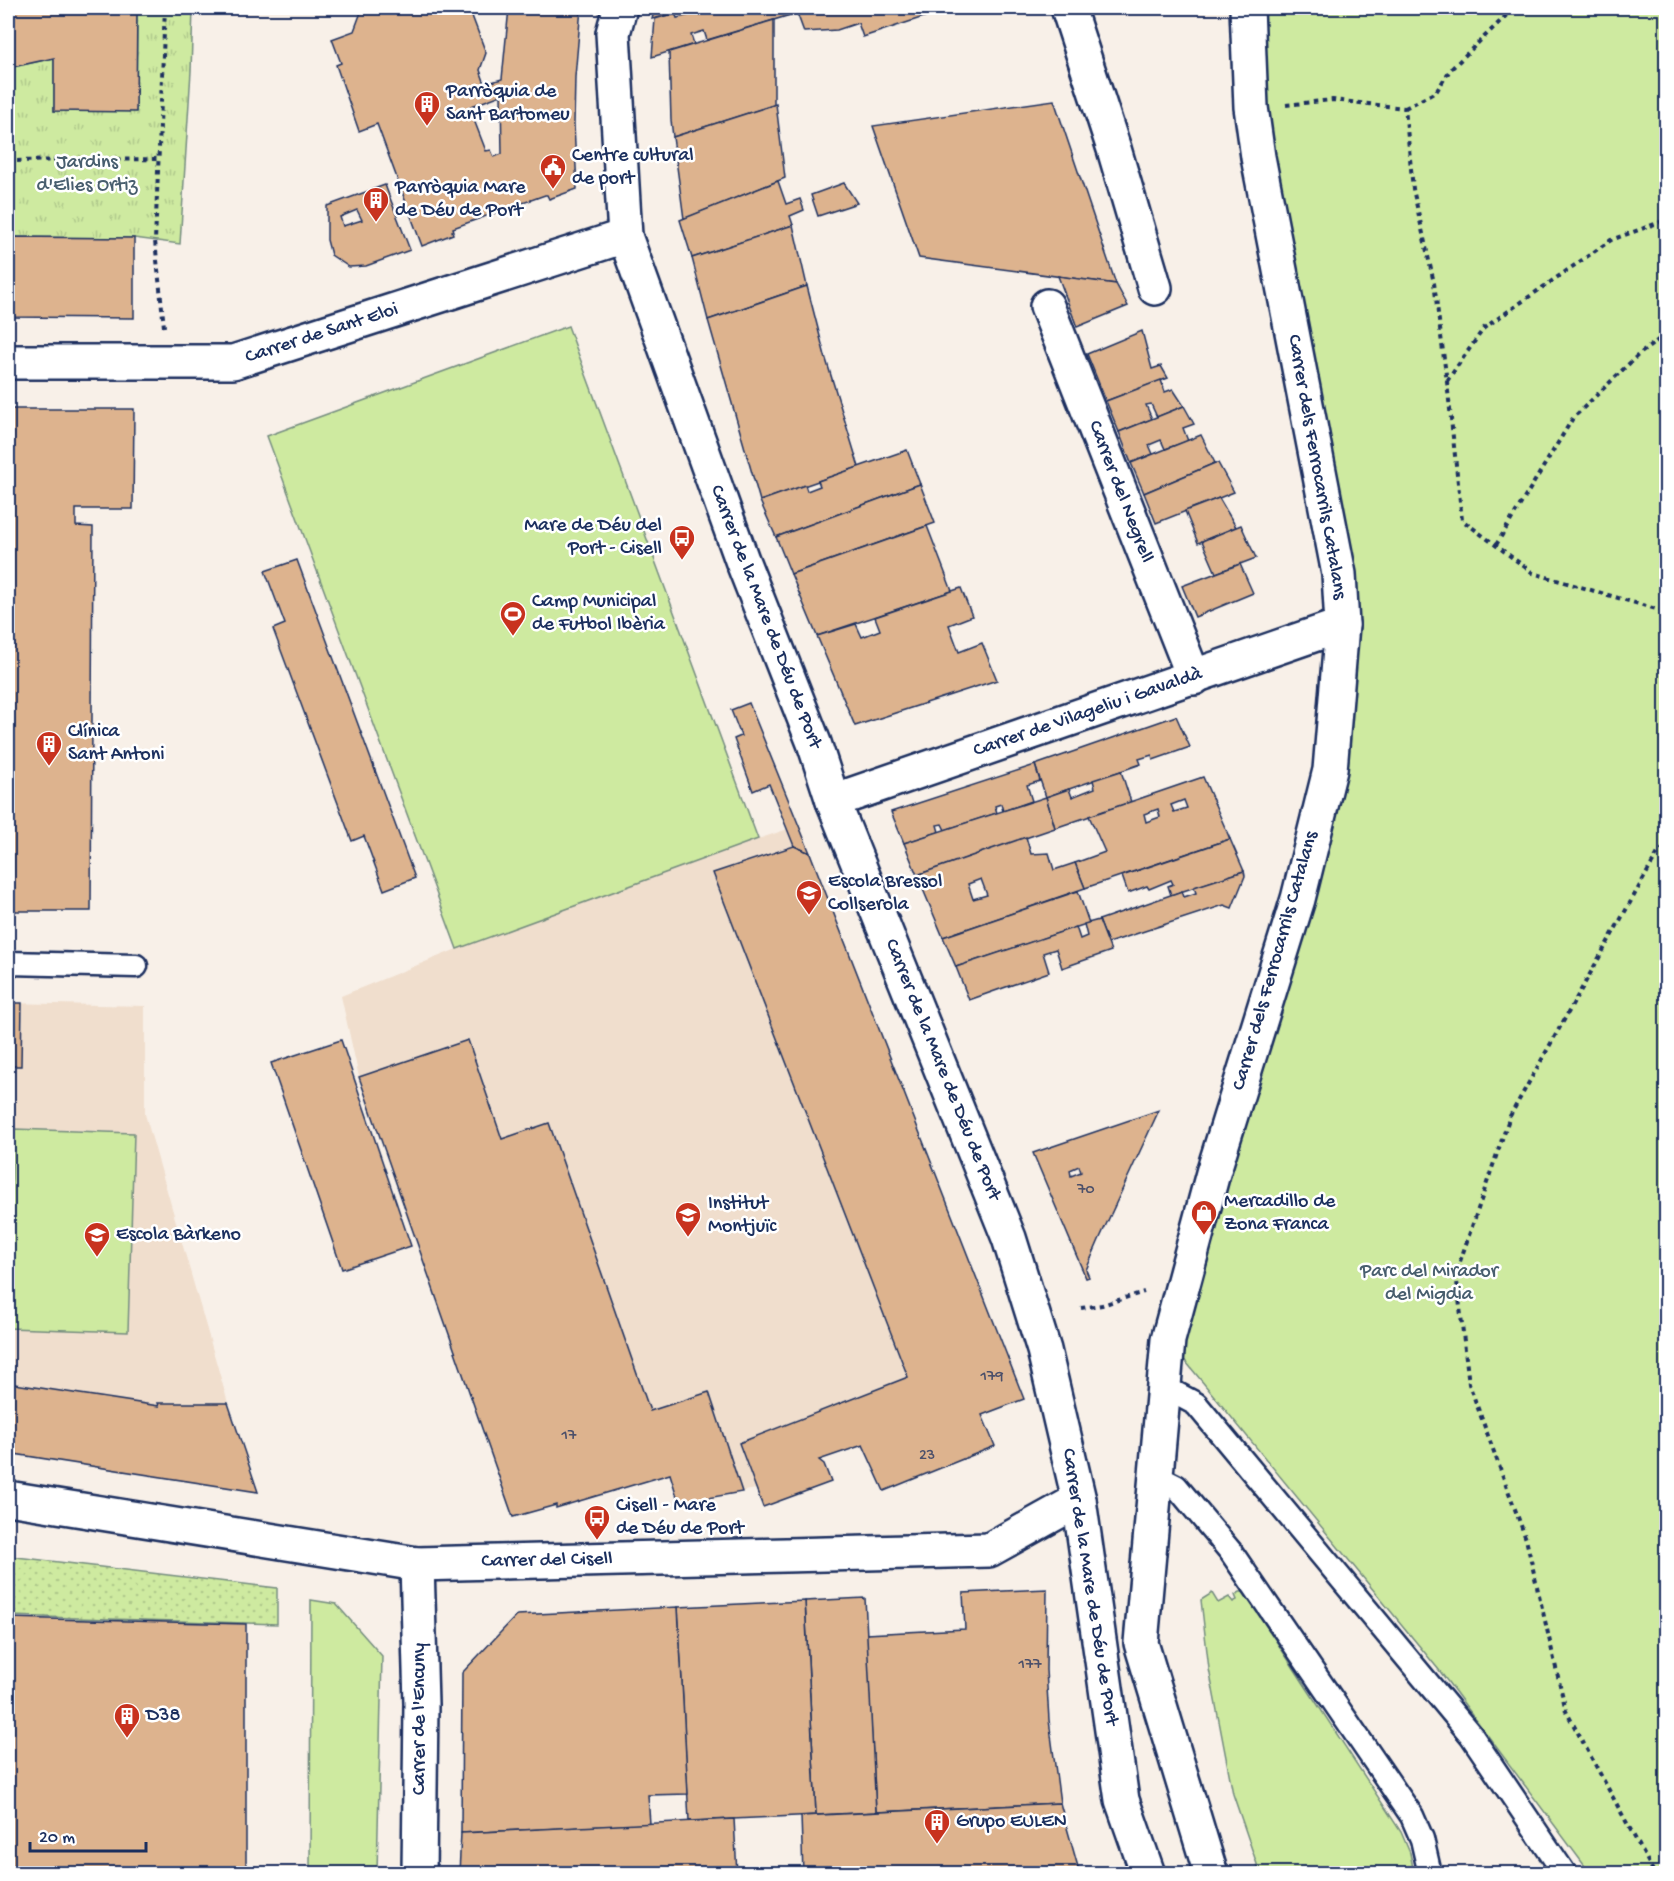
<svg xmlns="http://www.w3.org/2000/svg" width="1674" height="1881" font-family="'Gochi Hand',sans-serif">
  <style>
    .built { fill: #f0decd }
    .grass { fill: #ceeaa0; stroke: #748c7f; stroke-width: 1.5 }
    .park { fill: url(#park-tufts); stroke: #748c7f; stroke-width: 1.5 }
    .garden { fill: url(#garden-dots); stroke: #748c7f; stroke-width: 1.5 }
    .building { fill: #ddb38e; stroke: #1b2f5e; stroke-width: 1.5; fill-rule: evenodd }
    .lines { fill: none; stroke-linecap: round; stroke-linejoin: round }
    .service-casing { stroke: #1b2f5e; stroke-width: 27 }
    .minor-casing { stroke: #1b2f5e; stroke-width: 38 }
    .path { stroke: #1b2f5e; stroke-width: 4; stroke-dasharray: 4.5 4.5; stroke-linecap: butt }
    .service { stroke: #fff; stroke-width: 22 }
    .minor { stroke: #fff; stroke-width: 33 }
    .labels { text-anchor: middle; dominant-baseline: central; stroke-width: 5; stroke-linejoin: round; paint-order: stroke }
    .number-label { font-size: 16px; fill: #4c506a }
    .poi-label { font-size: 20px; fill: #1b2f5e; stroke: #fff; text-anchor: start }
    .park-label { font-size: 20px; fill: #485e6e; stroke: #fff }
    .street-label { font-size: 20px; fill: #1b2f5e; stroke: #fff }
  </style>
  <defs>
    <pattern id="park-tufts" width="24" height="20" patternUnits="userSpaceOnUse" patternTransform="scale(1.5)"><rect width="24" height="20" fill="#ceeaa0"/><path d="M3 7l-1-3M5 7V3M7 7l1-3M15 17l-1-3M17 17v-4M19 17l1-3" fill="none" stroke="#b0c98c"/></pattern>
    <pattern id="garden-dots" width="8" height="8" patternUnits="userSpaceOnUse" patternTransform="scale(1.5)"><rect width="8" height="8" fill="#ceeaa0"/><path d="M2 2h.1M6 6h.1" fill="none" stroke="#b0c98c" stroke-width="1.8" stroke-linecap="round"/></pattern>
  </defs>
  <rect width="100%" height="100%" fill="#f8f0e8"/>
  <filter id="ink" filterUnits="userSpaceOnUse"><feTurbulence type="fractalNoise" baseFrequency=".0167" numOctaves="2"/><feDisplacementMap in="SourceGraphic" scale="12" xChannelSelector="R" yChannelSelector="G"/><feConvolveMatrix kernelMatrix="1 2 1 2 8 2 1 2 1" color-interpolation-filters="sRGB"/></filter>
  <g filter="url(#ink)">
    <g class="built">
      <path d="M800,825l224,574 -41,16 12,31 -111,45 -22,-46 -42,15 4,4 7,18 -68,25 -7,-18 -77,14 -9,-29 -157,43 -154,-440 -18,-81 116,-47 301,-110z"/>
      <path d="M8,1003l137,3v108l83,289 30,89 -250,-39z"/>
    </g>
    <g class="grass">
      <path d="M1247,8h419v1865h-76l-151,-203 -271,-330 130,-441 44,-274z"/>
      <path d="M568,326l190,513 -301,110 -190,-513z"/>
      <path d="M13,1129l121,4 -6,199 -120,-4z"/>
      <path d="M1240,1592h4l157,240 9,21 4,20h-154l-27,-79 -24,-125 -8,-69 11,-7 6,10 11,-6 4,5 4,-2 -2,-5z"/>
      <path d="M311,1600l25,4 46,52 -5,217h-67z"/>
    </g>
    <path class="park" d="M137,8h56l-2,63 -11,173 -46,-6 -126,-1v-169l46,-10v53h82z"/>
    <path class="garden" d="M8,1556l269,32v36l-269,-8z"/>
    <g class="building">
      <path d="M8,8h129l-1,104 -82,-1v-53l-46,10z"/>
      <path d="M374,8h95l17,45 -6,17 5,14 17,-5 7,-71h72l-6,69 -1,47 3,65 -28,10 -2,-4h-2l-92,33 1,3h-2l1,3 -31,12 -45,-122 -18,7 -23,-66 5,-2 -9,-24 22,-8 7,-19zM501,95l1,59 -8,3 -3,-7 -5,1 -17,-44z"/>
      <path d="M655,8h43l-46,11z"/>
      <path d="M710,8h241l-88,29 -5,-14 -21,7 -33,2 -7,-19 -90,27 -3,-9 -13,4 3,9 -42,13 3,-38 20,-6 2,5 34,-8z"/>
      <path d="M774,20v85l-101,32 -2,-17 -2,-68z"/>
      <path d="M1054,100l62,184 -197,-26 -46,-132z"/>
      <path d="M776,104l9,74 -101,41 -11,-82z"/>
      <path d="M778,181l8,23 14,-5 4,11 -14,6 3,9 -101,33 -12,-38z"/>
      <path d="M844,183l13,20 -39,13 -7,-21z"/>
      <path d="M385,185l25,65 -44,16 -17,1 -18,-12 -4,-15v-34zM357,210l5,10 -19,6 -3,-9z"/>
      <path d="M793,225l14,61 -99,34 -16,-62z"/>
      <path d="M8,237l126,1v80l-126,-1z"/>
      <path d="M1058,276l58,8 12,22 -51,21z"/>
      <path d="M807,286l18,70 34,111 -99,34 -52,-181z"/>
      <path d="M1142,331l10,38 9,-3 7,12 -62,23 -19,-47z"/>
      <path d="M1161,380l4,12 8,-3 11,17 -27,11 -6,-13 -5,1 6,14 -33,13 -13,-31z"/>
      <path d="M1184,406l10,18 -11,4 5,13 -23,8 -4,-9 -12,5 4,9 -22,9 -12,-31z"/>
      <path d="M8,409h126l-1,100h-57v17l17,1 -2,384h-83z"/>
      <path d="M1201,435l14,28 -71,30 -13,-30z"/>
      <path d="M907,450l13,34 -144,53 -16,-36 45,-16 2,6 13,-5 -2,-5z"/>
      <path d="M1215,463h3l16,29 -78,31 -12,-30z"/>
      <path d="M920,484l15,39 -144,51 -15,-37z"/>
      <path d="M1219,498l17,29 -38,16 -13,-32z"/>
      <path d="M1241,525l15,33 -40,15 -14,-32z"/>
      <path d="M927,526l25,65 -135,45 -26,-62z"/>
      <path d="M297,560l118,318 -31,12 -20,-54 -12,5 -79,-212 12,-5 -20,-53z"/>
      <path d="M1240,564l13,29 -58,24 -13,-31z"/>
      <path d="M961,588l11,28 -23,9 10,27 23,-9 15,37 -142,46 -38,-90 39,-12 6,13 18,-7 -5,-13z"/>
      <path d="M749,703l61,150 -16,-7 -25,-62 -16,7 -19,-52 7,-3 -10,-26z"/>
      <path d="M1176,716l14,31 -37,13 -1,-5 -13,4 2,5 -95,33 -11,-32z"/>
      <path d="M1035,765l5,16 -13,4 5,16 -29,10 -2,-7 -6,2 2,7 -52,17 -3,-6 -5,1 2,7 -35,11 -13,-31z"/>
      <path d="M1121,771l10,31 -76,26 -9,-31 23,-8 3,8 23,-9 -2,-8z"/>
      <path d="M1203,777l27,62 -145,49 -10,-25 30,-11 -16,-36zM1184,800l3,8 -13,4 -3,-7zM1158,809l2,8 -14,5 -2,-8z"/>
      <path d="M1046,797l9,31 -138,47 -13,-32z"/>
      <path d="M1026,837l5,17 18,-1 5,17 21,-7 10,25 -142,49 -26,-62zM981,879l6,16 -14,4 -5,-15z"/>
      <path d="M1230,839l14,32 -73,24 -3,-9 5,-2 -2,-4 -22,9 -2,-3 -19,7 -6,-17z"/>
      <path d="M794,846l16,7 214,546 -42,16 13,31 -111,45 -21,-46 -44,15 5,4 7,18 -68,25 -24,-64 169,-66 -195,-504z"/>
      <path d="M1244,871l1,5 -13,32 -8,-3 -116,38 -9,-23 83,-29 2,6 12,-4 -2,-6z"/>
      <path d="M1078,891l11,32 -133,44 -13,-30z"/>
      <path d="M1099,920l12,31 -49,17 -6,-19 -13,4 6,19 -80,28 -13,-33 120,-40 4,12 7,-3 -3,-12z"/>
      <path d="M8,1003h14l-1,63h-13z"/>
      <path d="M341,1040l70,206 -69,23 -71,-206z"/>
      <path d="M468,1040l34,99 47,-16 101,288 59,-19 33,100 -63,11 -9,-29 -114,34v-3l-43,12 -154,-440z"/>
      <path d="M1159,1110l-60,130 -13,30 3,7 -3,1 -53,-125zM1079,1166l2,6 -10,4 -1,-6z"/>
      <path d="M8,1383l151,23 -1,-3h70l30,89 -250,-39z"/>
      <path d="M1047,1589l-1,81 3,50 11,83 -184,9 -10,-178 99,-5 -2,-36z"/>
      <path d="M865,1598l11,214 -60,3 -11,-214z"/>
      <path d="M805,1601l11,214 -127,6 -11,-214z"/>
      <path d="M678,1607l10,187 -40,1 2,29 -189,9 1,-160 55,-58z"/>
      <path d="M8,1618l238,6v250h-238z"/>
      <path d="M1060,1803l20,71h-277l-2,-58z"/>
      <path d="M734,1819l3,55h-278l2,-41z"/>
    </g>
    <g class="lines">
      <g class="service-casing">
        <g id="service">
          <path d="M8,963l128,3"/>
          <path d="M1164,1387l32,17 275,331 94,139"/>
          <path d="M1156,1476l20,10 55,66 181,264 10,23 8,35"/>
        </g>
      </g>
      <g class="minor-casing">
        <g id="minor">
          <path d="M620,8l-7,25 12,203 117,324 72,183 19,58 176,437 35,112 35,150 43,300 26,74"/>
          <path d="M1068,8l46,141 41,139"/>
          <path d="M1047,306l147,372"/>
          <path d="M8,362h225l392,-126"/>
          <path d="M833,801l509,-176"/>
          <path d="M8,1498l409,66 572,-14 90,-50"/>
          <path d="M417,1564l4,140 -2,170"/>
          <path d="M1211,1874l-70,-231 27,-303 45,-167 85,-274 32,-129 12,-145 -3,-51 -81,-417 -7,-50 -4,-99"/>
        </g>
      </g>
      <g class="path">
        <path d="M1286,105l46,-5 73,8 8,81 21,94 13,99 15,138 71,53 133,39"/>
        <path d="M1405,108l31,-16 14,-22 64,-62"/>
        <path d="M8,161l150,-2"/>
        <path d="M164,327l-9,-86 10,-233"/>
        <path d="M1447,381l37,-53 127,-88 55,-20"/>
        <path d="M1496,545l77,-127 64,-62 29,-22"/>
        <path d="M1081,1308l21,-3 42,-13"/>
        <path d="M1653,1871l-87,-160 -40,-172 -57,-155 -13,-111 54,-157 148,-263 8,-7"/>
      </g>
      <use href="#service" class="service"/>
      <use href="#minor" class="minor"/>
    </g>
  </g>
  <defs>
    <g id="building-pin" transform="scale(1.35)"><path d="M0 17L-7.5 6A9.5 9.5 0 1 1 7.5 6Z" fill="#c8321e" stroke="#fff"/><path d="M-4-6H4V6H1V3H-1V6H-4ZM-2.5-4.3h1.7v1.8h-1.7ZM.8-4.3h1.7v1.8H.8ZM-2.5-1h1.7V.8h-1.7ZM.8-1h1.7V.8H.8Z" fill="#fff"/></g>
    <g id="civic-pin" transform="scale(1.35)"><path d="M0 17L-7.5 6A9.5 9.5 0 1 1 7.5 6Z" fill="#c8321e" stroke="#fff"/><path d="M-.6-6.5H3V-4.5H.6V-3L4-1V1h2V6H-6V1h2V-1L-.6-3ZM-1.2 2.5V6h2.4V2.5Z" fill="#fff"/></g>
    <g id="bus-pin" transform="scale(1.35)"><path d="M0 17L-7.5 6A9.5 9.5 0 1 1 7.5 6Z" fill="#c8321e" stroke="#fff"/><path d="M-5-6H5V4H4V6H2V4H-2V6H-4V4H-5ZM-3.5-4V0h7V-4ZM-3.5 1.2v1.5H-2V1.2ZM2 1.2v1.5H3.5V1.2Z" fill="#fff"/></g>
    <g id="stadium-pin" transform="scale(1.35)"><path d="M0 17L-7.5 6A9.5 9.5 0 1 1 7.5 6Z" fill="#c8321e" stroke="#fff"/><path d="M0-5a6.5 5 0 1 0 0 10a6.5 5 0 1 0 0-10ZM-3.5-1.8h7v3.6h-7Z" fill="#fff"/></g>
    <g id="school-pin" transform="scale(1.35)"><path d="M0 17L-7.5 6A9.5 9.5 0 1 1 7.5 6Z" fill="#c8321e" stroke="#fff"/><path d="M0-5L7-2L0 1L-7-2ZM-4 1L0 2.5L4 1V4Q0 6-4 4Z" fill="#fff"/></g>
    <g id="shop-pin" transform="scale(1.35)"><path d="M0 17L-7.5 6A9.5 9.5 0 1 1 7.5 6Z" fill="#c8321e" stroke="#fff"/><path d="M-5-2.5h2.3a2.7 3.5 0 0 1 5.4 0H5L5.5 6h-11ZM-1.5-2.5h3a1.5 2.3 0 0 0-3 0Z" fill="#fff"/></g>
  </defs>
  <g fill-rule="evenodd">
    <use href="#building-pin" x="427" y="104"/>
    <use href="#civic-pin" x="553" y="167"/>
    <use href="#building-pin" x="376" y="200"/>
    <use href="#bus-pin" x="682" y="538"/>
    <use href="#stadium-pin" x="513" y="614"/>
    <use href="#building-pin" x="49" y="744"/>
    <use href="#school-pin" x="809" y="893"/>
    <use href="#shop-pin" x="1204" y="1213"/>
    <use href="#school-pin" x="688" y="1215"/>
    <use href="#school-pin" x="97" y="1235"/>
    <use href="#bus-pin" x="597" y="1518"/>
    <use href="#building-pin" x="127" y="1716"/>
    <use href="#building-pin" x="937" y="1822"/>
  </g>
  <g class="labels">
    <g class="number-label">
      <text x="1086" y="1190">70</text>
      <text x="992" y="1377">179</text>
      <text x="569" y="1436">17</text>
      <text x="927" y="1456">23</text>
      <text x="1030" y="1665">177</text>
    </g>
    <g class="poi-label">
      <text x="446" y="92">Parròquia de<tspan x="446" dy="23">Sant Bartomeu</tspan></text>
      <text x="572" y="156">Centre cultural<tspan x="572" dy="23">de port</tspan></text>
      <text x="395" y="188">Parròquia Mare<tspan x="395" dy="23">de Déu de Port</tspan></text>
      <text x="662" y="526" text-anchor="end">Mare de Déu del<tspan x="662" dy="23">Port - Cisell</tspan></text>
      <text x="532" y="602">Camp Municipal<tspan x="532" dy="23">de Futbol Ibèria</tspan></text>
      <text x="68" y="732">Clínica<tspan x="68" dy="23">Sant Antoni</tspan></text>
      <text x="828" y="882">Escola Bressol<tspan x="828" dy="23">Collserola</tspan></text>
      <text x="1224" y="1202">Mercadillo de<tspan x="1224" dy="23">Zona Franca</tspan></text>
      <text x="708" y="1204">Institut<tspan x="708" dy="23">Montjuïc</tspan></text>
      <text x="116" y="1235">Escola Bàrkeno</text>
      <text x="616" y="1506">Cisell - Mare<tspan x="616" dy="23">de Déu de Port</tspan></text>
      <text x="146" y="1716">D38</text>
      <text x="956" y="1822">Grupo EULEN</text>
    </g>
    <g class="park-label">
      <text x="87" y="163">Jardins<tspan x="87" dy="23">d'Elies Ortiz</tspan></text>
      <text x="1429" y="1272">Parc del Mirador<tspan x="1429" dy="23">del Migdia</tspan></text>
    </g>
    <g class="street-label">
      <text transform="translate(322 334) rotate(-18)">Carrer de Sant Eloi</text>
      <text transform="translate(1316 467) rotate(80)">Carrer dels Ferrocarrils Catalans</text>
      <text transform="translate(1120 492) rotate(69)">Carrer del Negrell</text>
      <text transform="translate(765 617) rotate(69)">Carrer de la Mare de Déu de Port</text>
      <text transform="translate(1088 713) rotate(-19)">Carrer de Vilageliu i Gavaldà</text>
      <text transform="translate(1276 961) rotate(-74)">Carrer dels Ferrocarrils Catalans</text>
      <text transform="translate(942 1070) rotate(68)">Carrer de la Mare de Déu de Port</text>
      <text transform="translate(547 1561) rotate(-1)">Carrer del Cisell</text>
      <text transform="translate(1089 1587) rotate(81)">Carrer de la Mare de Déu de Port</text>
      <text transform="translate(420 1719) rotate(-90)">Carrer de l'Encuny</text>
    </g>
  </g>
  <rect width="1674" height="1881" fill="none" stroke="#fff" stroke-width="30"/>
  <rect x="15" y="15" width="1644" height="1851" fill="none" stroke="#1b2f5e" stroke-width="2" filter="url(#ink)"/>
  <path d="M30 1842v9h116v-9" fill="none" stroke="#1b2f5e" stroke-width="3"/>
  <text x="39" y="1842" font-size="18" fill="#1b2f5e" stroke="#ffffff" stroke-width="4.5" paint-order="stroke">20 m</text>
</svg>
